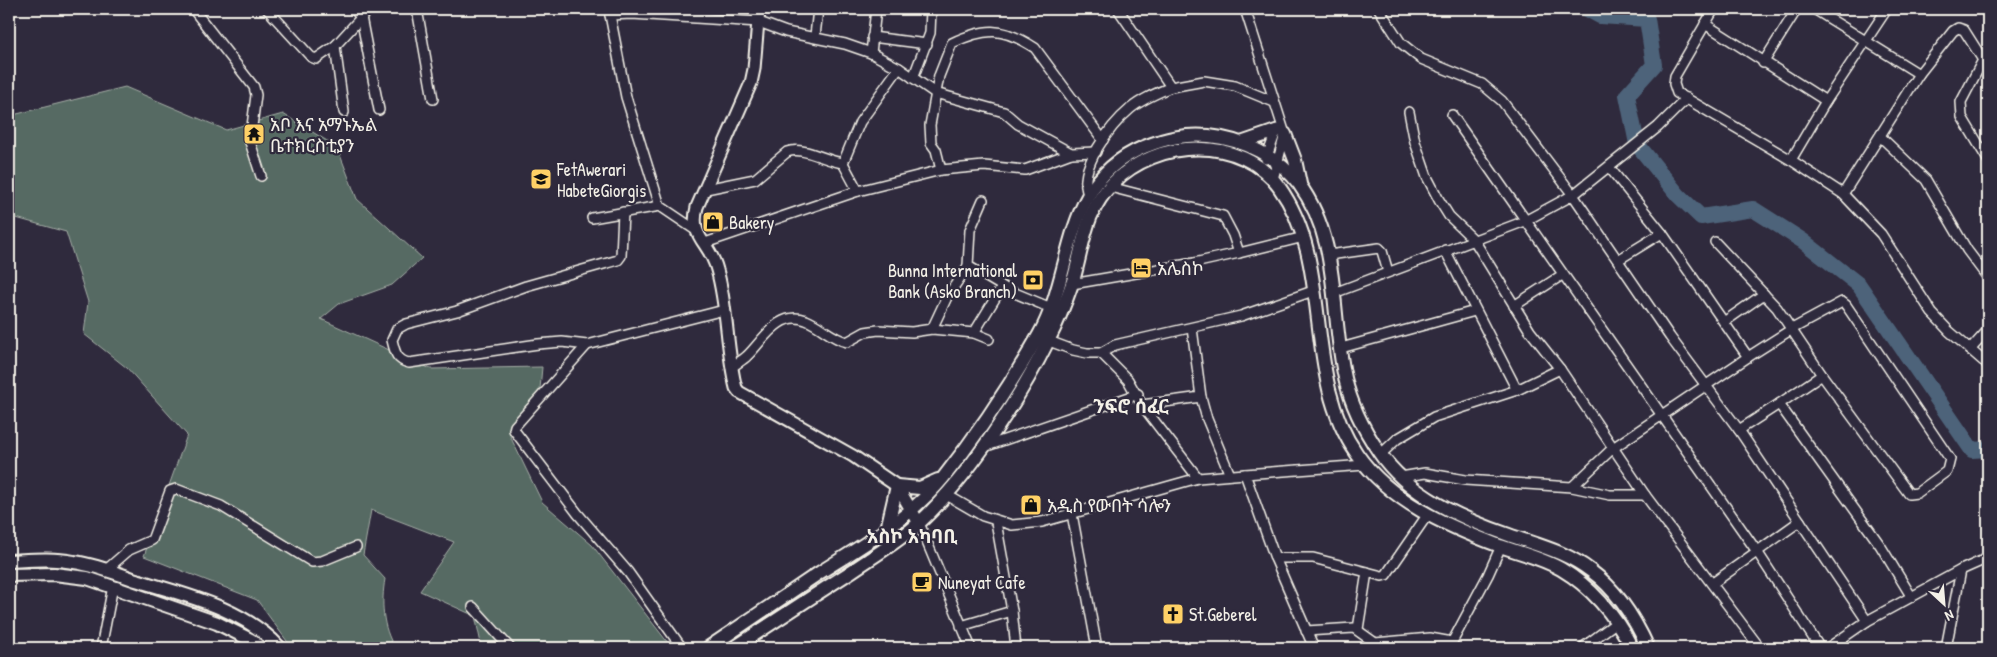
<svg xmlns="http://www.w3.org/2000/svg" width="1997" height="657" font-family="'Patrick Hand','Noto Sans Ethiopic',sans-serif">
  <style>
    .green { fill: #566a64; stroke: #a5aea6 }
    .lines { fill: none; stroke-linecap: round; stroke-linejoin: round }
    .river { stroke: #4e647a; stroke-width: 16 }
    .street-casing { stroke: #f4f1e8; stroke-width: 12 }
    .secondary-casing { stroke: #f4f1e8; stroke-width: 15 }
    .primary-casing { stroke: #f4f1e8; stroke-width: 16 }
    .street { stroke: #2f2a3d; stroke-width: 9 }
    .secondary { stroke: #2f2a3d; stroke-width: 11 }
    .primary { stroke: #2f2a3d; stroke-width: 12 }
    .labels { text-anchor: middle; dominant-baseline: central; stroke-width: 4.5; stroke-linejoin: round; paint-order: stroke }
    .poi-label { font-size: 18px; fill: #f4f1e8; stroke: #2f2a3d; text-anchor: start }
    .neighbourhood-label { font-size: 19px; font-weight: bold; fill: #f4f1e8; stroke: #2f2a3d }
  </style>
  <rect width="100%" height="100%" fill="#2f2a3d"/>
  <filter id="ink" filterUnits="userSpaceOnUse"><feTurbulence type="fractalNoise" baseFrequency=".02" numOctaves="2"/><feDisplacementMap in="SourceGraphic" scale="10" xChannelSelector="R" yChannelSelector="G"/><feConvolveMatrix kernelMatrix="1 2 1 2 8 2 1 2 1" color-interpolation-filters="sRGB"/></filter>
  <g filter="url(#ink)">
    <path class="green" d="M125,87l101,43 57,-16 54,33 20,52 65,59 -30,27 -53,19 -18,15 110,50 111,-2 -2,22 -30,47 32,66 50,43 80,103h-190l-7,-32 -55,-25 34,-49 -83,-32 -8,45 22,24c-4,24 -3,48 10,69h-103l-35,-48 -113,-44 43,-121 -60,-67 -43,-34 4,-32 -22,-70 -57,-16v-100z"/>
    <g class="lines">
      <path class="river" d="M1587,9l13,7 47,3 7,46 -27,30 10,49 41,51 23,22 52,-8 50,32 56,44 113,165 16,-1"/>
      <g class="street-casing">
        <g id="street">
          <path d="M193,9l61,78 2,8 -6,47 11,34"/>
          <path d="M267,9l44,48 5,2 19,-13 34,-37"/>
          <path d="M354,9l7,8 18,93"/>
          <path d="M417,9l16,90"/>
          <path d="M609,9l1,6 22,-1 127,8 27,10 59,12 26,9 28,15 36,25 69,19 14,12 53,29 25,-1"/>
          <path d="M1245,9l40,125 -12,45"/>
          <path d="M1379,9l22,34 20,16 61,25 20,17 71,94 97,142 69,93 128,191"/>
          <path d="M1714,9l-39,67 -1,8 3,9 114,67 52,34 38,40 51,79 17,18 39,34"/>
          <path d="M1814,9l105,65"/>
          <path d="M610,15l16,82 34,109"/>
          <path d="M1705,24l121,77"/>
          <path d="M815,36l3,-27"/>
          <path d="M872,37l55,7"/>
          <path d="M335,46l9,66"/>
          <path d="M871,53l5,-44"/>
          <path d="M1763,63l34,-54"/>
          <path d="M913,78l17,-45 1,-24"/>
          <path d="M1171,87l33,-6 31,5 39,16"/>
          <path d="M1409,112l6,30 12,35 12,23 10,16 25,24 56,91 30,38 85,126 115,153"/>
          <path d="M1452,115l306,438 62,95"/>
          <path d="M1881,137l45,43 41,70 21,28"/>
          <path d="M1266,159l11,-30"/>
          <path d="M1791,160l35,-59 61,-92"/>
          <path d="M1609,167l53,66 86,124"/>
          <path d="M941,170l-5,-20 -5,-7 -1,-18 9,-49 13,-33c34,-16 51,-16 83,5l68,92"/>
          <path d="M706,189l49,-10 32,-27c17,-6 38,9 56,11"/>
          <path d="M858,191l-15,-28 17,-41 39,-54"/>
          <path d="M1088,194c-11,-26 23,-69 42,-85 12,-10 27,-16 41,-22l-53,-78"/>
          <path d="M1843,194l76,-120 34,-43 5,-3 6,2 19,30 -22,42 1,15 26,43"/>
          <path d="M983,200l-13,30 -2,36 42,25 41,17"/>
          <path d="M623,212l-2,44 -3,4 -92,26 -69,25 -51,13 -9,5 -5,11c3,12 4,20 17,23l129,-19 24,-2 25,3 137,-35"/>
          <path d="M592,218l68,-12 34,23"/>
          <path d="M705,243l153,-52 83,-21 43,-4 41,4 46,-17"/>
          <path d="M1445,250l72,140"/>
          <path d="M1239,253l65,-16"/>
          <path d="M1329,255l50,-7 3,3 6,21"/>
          <path d="M1618,260l44,-27"/>
          <path d="M1072,284l122,-21 45,-10 -6,-18 -10,-19 -113,-29"/>
          <path d="M1334,293l191,-72 48,-26 85,-68 29,-29"/>
          <path d="M1514,306l48,-31"/>
          <path d="M1724,322l40,-28"/>
          <path d="M932,329l15,-32 21,-31"/>
          <path d="M974,333l28,-46"/>
          <path d="M1049,341l24,9 14,3h14l14,-8 126,-29 72,-25"/>
          <path d="M587,345l-72,81 -1,4 64,84 50,58 54,76"/>
          <path d="M1341,348l134,-37"/>
          <path d="M1970,350l18,-20"/>
          <path d="M1101,353l27,27 14,25 59,-8 -9,-69"/>
          <path d="M732,367c5,-4 11,-7 15,-11 16,-15 31,-46 59,-36 15,6 25,18 41,22l18,-10 13,-2 34,2 20,-3 42,4 15,6"/>
          <path d="M1822,375l-43,29 101,141 31,51"/>
          <path d="M1201,397l6,22 23,56"/>
          <path d="M1142,405l56,73 47,-4"/>
          <path d="M1739,430l40,-26"/>
          <path d="M984,447l154,-53"/>
          <path d="M1380,455l17,-16 37,-22 83,-27 43,-21"/>
          <path d="M1401,477l24,-4 40,7 107,7 38,8h35"/>
          <path d="M1572,487l41,-39 135,-91 44,-28 50,-27 4,3 104,154 -3,12 -30,22 -8,1 -87,-119 -45,-67 -62,-66"/>
          <path d="M945,494l38,22 29,9 30,-3 156,-44"/>
          <path d="M1072,514l25,134"/>
          <path d="M919,523l52,125"/>
          <path d="M1275,558h38l69,18 4,-1 42,-61"/>
          <path d="M106,570l23,-20 23,-10 18,-49 6,-2 45,17 91,56 10,-1 34,-14"/>
          <path d="M1713,583l87,-62"/>
          <path d="M473,607l37,41"/>
          <path d="M1012,611l4,37"/>
          <path d="M961,626l51,-15 -16,-89"/>
          <path d="M1358,629l9,-57"/>
          <path d="M1306,631l48,-3 21,15 55,-5 22,4"/>
          <path d="M101,648l12,-62"/>
          <path d="M1314,648l-39,-90 -30,-84 120,-9"/>
          <path d="M1449,648l39,-73 13,-29"/>
          <path d="M1582,648l35,-26"/>
          <path d="M1828,648l39,-27 94,-51"/>
          <path d="M1946,648l15,-78 27,-12"/>
        </g>
      </g>
      <g class="secondary-casing">
        <path id="secondary" d="M759,9l-5,60 -3,14 -54,124c-8,32 13,34 20,63 11,38 9,79 19,118l3,4 114,64 44,30 22,37"/>
      </g>
      <g class="primary-casing">
        <g id="primary">
          <path d="M1285,134l10,26 5,24"/>
          <path d="M1241,143l35,-12"/>
          <path d="M887,529l10,-43 23,2 18,-8"/>
          <path d="M9,561c22,-1 43,-3 65,1 21,3 42,11 62,18 49,15 108,28 144,68"/>
          <path d="M9,575l45,-1 33,4 130,45 34,17 9,8"/>
          <path d="M708,648c37,-25 74,-50 111,-75 44,-28 90,-54 124,-95 35,-44 68,-94 96,-143 37,-66 21,-153 105,-188 22,-9 41,-13 65,-11 33,3 70,21 90,48 42,57 31,129 46,194 6,27 19,52 34,74 29,43 83,67 130,83 28,10 58,17 82,36 26,19 44,48 57,77"/>
          <path d="M734,648c38,-25 76,-50 115,-75 23,-16 49,-31 70,-50 47,-43 101,-125 129,-182 10,-19 18,-40 25,-60 11,-37 11,-69 40,-98 43,-45 129,-48 166,4 56,78 22,187 78,267 33,48 90,72 143,92 20,7 42,12 61,23 32,19 54,46 71,79"/>
        </g>
      </g>
      <use href="#street" class="street"/>
      <use href="#secondary" class="secondary"/>
      <use href="#primary" class="primary"/>
    </g>
  </g>
  <defs>
    <g id="temple-square" transform="scale(1.125)"><rect x="-9" y="-9" width="18" height="18" rx="4" fill="#ffd166" stroke="#2f2a3d"/><path d="M0-6L5-2H3V0L6.5 2.5H4V6H1.5V3h-3V6H-4V2.5H-6.5L-3 0V-2H-5Z" fill="#111"/></g>
    <g id="school-square" transform="scale(1.125)"><rect x="-9" y="-9" width="18" height="18" rx="4" fill="#ffd166" stroke="#2f2a3d"/><path d="M0-5L7-2L0 1L-7-2ZM-4 1L0 2.5L4 1V4Q0 6-4 4Z" fill="#111"/></g>
    <g id="shop-square" transform="scale(1.125)"><rect x="-9" y="-9" width="18" height="18" rx="4" fill="#ffd166" stroke="#2f2a3d"/><path d="M-5-2.5h2.3a2.7 3.5 0 0 1 5.4 0H5L5.5 6h-11ZM-1.5-2.5h3a1.5 2.3 0 0 0-3 0Z" fill="#111"/></g>
    <g id="hotel-square" transform="scale(1.125)"><rect x="-9" y="-9" width="18" height="18" rx="4" fill="#ffd166" stroke="#2f2a3d"/><path d="M-6-4.5h1.5V1H6V5H4.5V3h-9V5H-6ZM-4 0a1.8 1.8 0 1 1 3.6 0ZM.5 0V-2.5h3Q6-2.5 6 0Z" fill="#111"/></g>
    <g id="bank-square" transform="scale(1.125)"><rect x="-9" y="-9" width="18" height="18" rx="4" fill="#ffd166" stroke="#2f2a3d"/><path d="M-6-4H6V4H-6ZM0-2.3a2.3 2.3 0 1 0 0 4.6a2.3 2.3 0 1 0 0-4.6Z" fill="#111"/></g>
    <g id="cafe-square" transform="scale(1.125)"><rect x="-9" y="-9" width="18" height="18" rx="4" fill="#ffd166" stroke="#2f2a3d"/><path d="M-5.5-4.5H6V0H3Q3 3.5 0 3.5H-2.5Q-5.5 3.5-5.5 0ZM3-3.2v2h1.7v-2ZM-6 4.5H4V6H-6Z" fill="#111"/></g>
    <g id="church-square" transform="scale(1.125)"><rect x="-9" y="-9" width="18" height="18" rx="4" fill="#ffd166" stroke="#2f2a3d"/><path d="M-1.2-6h2.4v3.5h3.3v2.4h-3.3V6h-2.4V-.1h-3.3v-2.4h3.3Z" fill="#111"/></g>
  </defs>
  <g fill-rule="evenodd">
    <use href="#temple-square" x="254" y="134"/>
    <use href="#school-square" x="541" y="179"/>
    <use href="#shop-square" x="713" y="222"/>
    <use href="#hotel-square" x="1141" y="268"/>
    <use href="#bank-square" x="1033" y="280"/>
    <use href="#shop-square" x="1031" y="505"/>
    <use href="#cafe-square" x="922" y="582"/>
    <use href="#church-square" x="1173" y="614"/>
  </g>
  <g class="labels">
    <g class="poi-label">
      <text x="270" y="124">አቦ እና አማኑኤል<tspan x="270" dy="21">ቤተክርስቲያን</tspan></text>
      <text x="557" y="169">FetAwerari<tspan x="557" dy="21">HabeteGiorgis</tspan></text>
      <text x="729" y="222">Bakery</text>
      <text x="1157" y="268">አሌስኮ</text>
      <text x="1017" y="270" text-anchor="end">Bunna International<tspan x="1017" dy="21">Bank (Asko Branch)</tspan></text>
      <text x="1047" y="505">አዲስ የውበት ሳሎን</text>
      <text x="938" y="582">Nuneyat Cafe</text>
      <text x="1189" y="614">St.Geberel</text>
    </g>
    <g class="neighbourhood-label">
      <text x="1131" y="406">ንፍሮ ሰፈር</text>
      <text x="912" y="536">አስኮ አካባቢ</text>
    </g>
  </g>
  <rect width="1997" height="657" fill="none" stroke="#2f2a3d" stroke-width="30"/>
  <rect x="15" y="15" width="1967" height="627" fill="none" stroke="#f4f1e8" stroke-width="2" filter="url(#ink)"/>
  <g transform="translate(1944 604) rotate(154)" stroke="#2f2a3d" stroke-width="4" paint-order="stroke">
  <path d="M0-4L9 19L0 12L-9 19Z" fill="#f4f1e8"/>
  <text y="-8" font-size="14" font-weight="bold" text-anchor="middle" fill="#f4f1e8">N</text>
  </g>
</svg>
